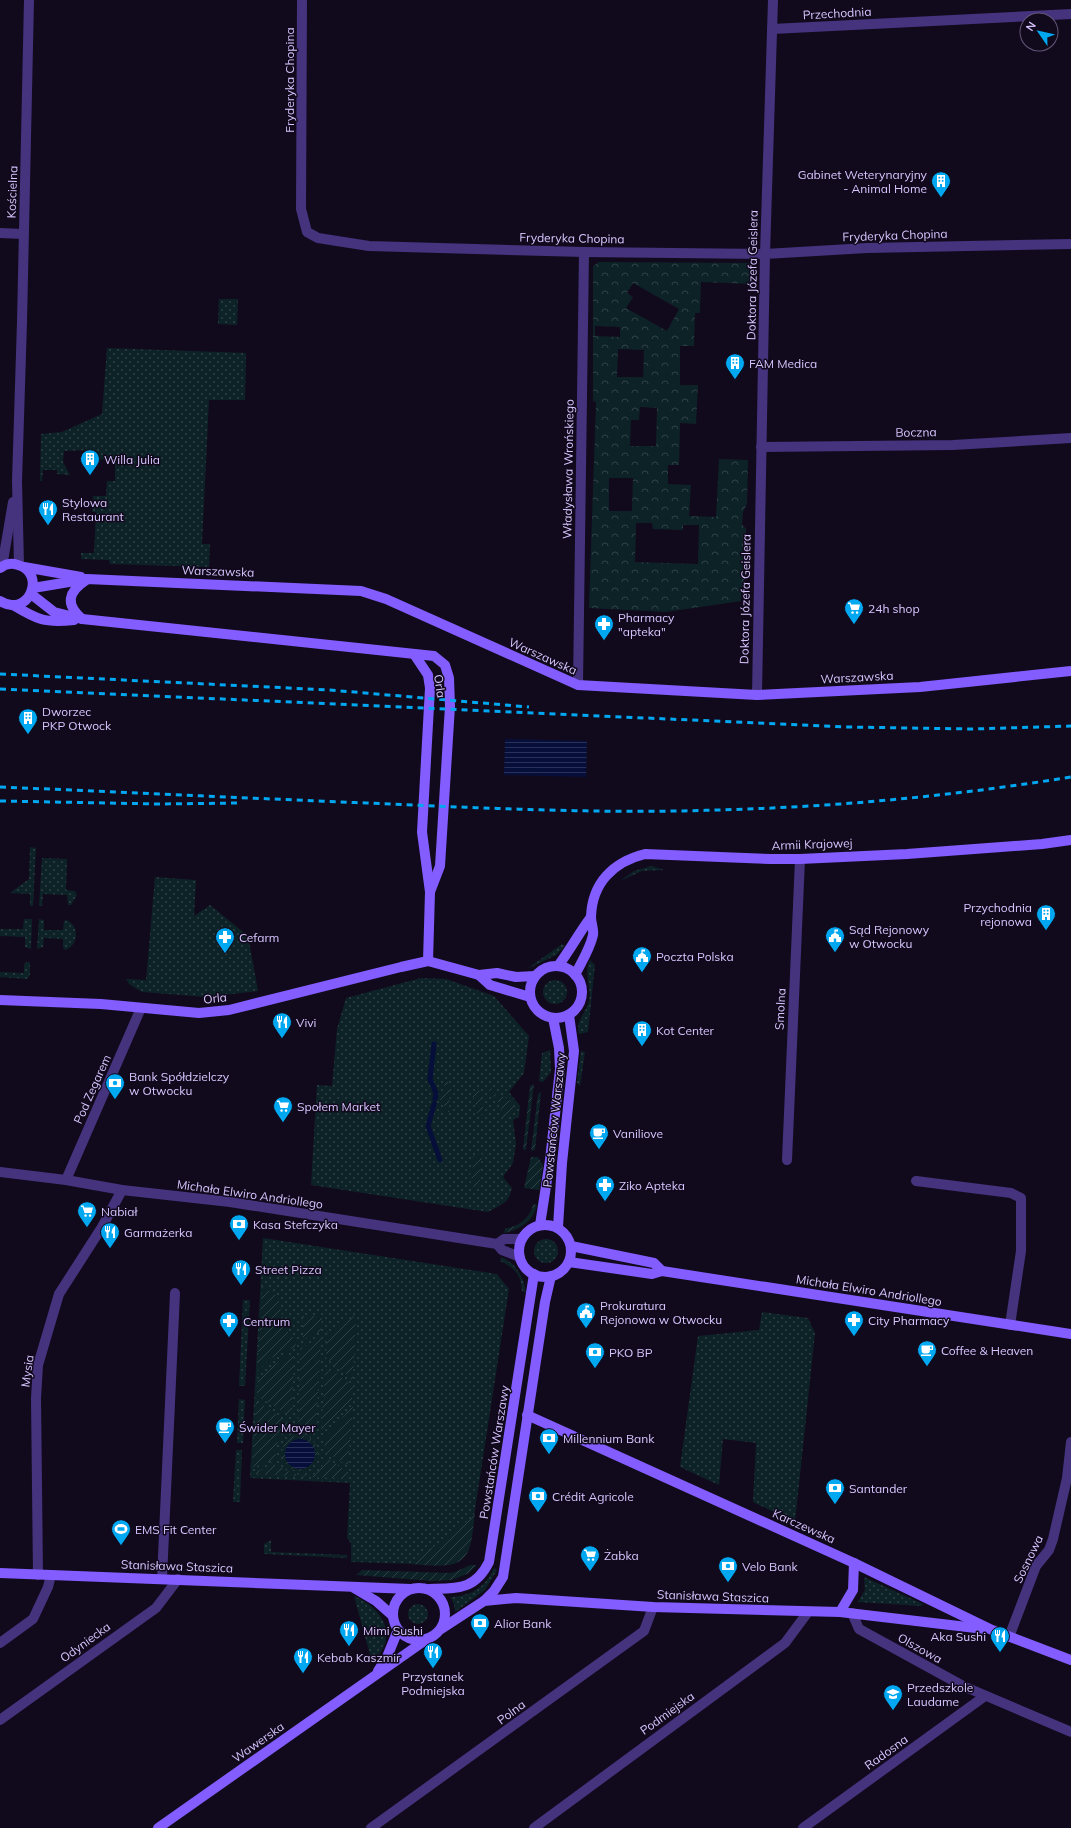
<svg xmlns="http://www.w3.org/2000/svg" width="1071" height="1828" font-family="Mulish,sans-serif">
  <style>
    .grass { fill: url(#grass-dots) }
    .forest { fill: url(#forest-crowns); fill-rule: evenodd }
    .garden { fill: url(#garden-furrows) }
    .water { fill: url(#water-rules) }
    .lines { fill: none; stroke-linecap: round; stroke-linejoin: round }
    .stream { stroke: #060e3a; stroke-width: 5 }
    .street { stroke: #45337e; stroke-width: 10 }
    .secondary { stroke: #835dff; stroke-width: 10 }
    .rail { stroke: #00a7f1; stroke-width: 3; stroke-dasharray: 6 5; stroke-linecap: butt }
    .labels { text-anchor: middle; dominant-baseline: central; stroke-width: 3; stroke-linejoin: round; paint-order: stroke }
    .street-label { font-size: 12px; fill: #d8c6ff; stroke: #110a1d }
    .poi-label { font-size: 12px; fill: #d8c6ff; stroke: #110a1d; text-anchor: start }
  </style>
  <defs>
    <pattern id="grass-dots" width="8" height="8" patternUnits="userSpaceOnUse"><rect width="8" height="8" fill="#0d2227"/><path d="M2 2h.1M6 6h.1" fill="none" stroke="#304147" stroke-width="1.8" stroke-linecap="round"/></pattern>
    <pattern id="forest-crowns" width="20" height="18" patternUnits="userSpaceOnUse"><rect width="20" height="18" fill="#0d2227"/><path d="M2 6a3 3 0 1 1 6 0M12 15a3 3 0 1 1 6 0" fill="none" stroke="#304147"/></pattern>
    <pattern id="garden-furrows" width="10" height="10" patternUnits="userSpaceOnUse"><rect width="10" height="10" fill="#0d2227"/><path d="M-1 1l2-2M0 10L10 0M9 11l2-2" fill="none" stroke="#304147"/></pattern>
    <pattern id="water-rules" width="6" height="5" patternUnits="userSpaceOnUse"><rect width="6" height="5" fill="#060e3a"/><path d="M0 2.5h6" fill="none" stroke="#2a3058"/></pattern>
  </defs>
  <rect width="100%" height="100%" fill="#110a1d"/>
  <g class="grass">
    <path d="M219,299h19l-1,26 -19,-1z"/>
    <path d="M107,348l139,5 -1,47h-36l-7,144h8l-1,23 -99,-3 -1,-4 -28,-1v-6h13l2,-41h-4l1,-16h13l1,-15h8v-21l-22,-1v-9l-29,1 -1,11 7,13 -13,-1v-4h-14l-1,11h-2l1,-47 21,-2 40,-18z"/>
    <path d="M30,847l6,1 -3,58h-3v-12l-20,-1 19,-14z"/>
    <path d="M42,858l25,1 -1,31 9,1 2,4 -6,10h-3l-1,-10 -24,-1 -1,12h-3z"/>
    <path d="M652,866l12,4 -22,1 -22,10 14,-10z"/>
    <path d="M155,877l41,3 -2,36 16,-11 38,31 10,55 -52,6 -64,-5 -13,-8 -3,-5 20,1z"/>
    <path d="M24,919h8l-1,30 -6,-2v-10l-25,-1v-7h23z"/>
    <path d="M39,919l5,1v10h19l1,-9 2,-1c14,5 13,26 -1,30l-2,-2v-9l-19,-1 -1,9 -6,2z"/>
    <path d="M562,944l3,2 -9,9 -29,14z"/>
    <path d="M590,960l5,5 -7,67 -9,2c-4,-13 7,-21 10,-33 3,-14 -6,-27 1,-41z"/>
    <path d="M27,962h3v13l-3,4 -27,-2v-5l24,1v-9z"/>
    <path d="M421,978l25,1 48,17 35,40 -5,37 -15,19 11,14 -1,11 -6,3 3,24 -3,19 -10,14 9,11c-4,17 -11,16 -24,24l-177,-27 6,-100 15,1 5,-57 9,-31z"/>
    <circle cx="555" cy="992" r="12"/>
    <path d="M550,1050l1,22 -8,10 -4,-1 3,-28z"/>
    <path d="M581,1051l4,1 -5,34 -3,-3z"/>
    <path d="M263,1238l234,36 12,15 -40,259c-4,10 -10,15 -20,17l-98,-3v-19l-4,-5 3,-55 -100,-5z"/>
    <circle cx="546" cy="1251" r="12"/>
    <path d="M501,1257c15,6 23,20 25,36l-4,-2c-1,-17 -7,-23 -22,-30z"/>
    <path d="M243,1300h7l-5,86h-6z"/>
    <path d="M762,1312l46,6 7,15 -20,189 -42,-20 3,-59 -33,-4 -4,46 -39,-18 18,-131 61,-6z"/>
    <path d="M239,1399l6,1 -2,43h-6z"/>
    <path d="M236,1450h6l-2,52h-7z"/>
    <path d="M271,1540v12l76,3v3l-83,-4v-10z"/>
    <path d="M494,1568l3,2 -12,20 -30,22 -1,-8 -4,-7c21,-1 35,-9 44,-29z"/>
    <path d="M864,1577l59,27 -2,2 -63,-4 7,-12z"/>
    <path d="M354,1596c29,12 46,41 18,66z"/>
    <circle cx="418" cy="1614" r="10"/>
  </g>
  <path class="forest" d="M599,262l154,1 -1,21 -51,-2 -1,31h-5l-1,33h-14v39h18l-2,39 -16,-1 -1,42h-11v19l23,1 -2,31 27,1 3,-58 29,1 -1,44 -4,8 -1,12 4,5 -2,58 -3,6v8l-75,11 -77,-4 7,-206 -3,-1v-135zM633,283l46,26 -12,22 -41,-23 7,-11 -6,-4zM595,326l25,1v10l-25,-1zM618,349l26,1 -1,27h-26zM640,407l17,1 -1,38h-26l1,-26h8zM609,478h24l-1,33h-23zM636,523h16l1,6 30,1v-5h16l-1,39 -63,-2z"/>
  <g class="garden">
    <path d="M446,1080l6,5 -2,4 -1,23h-4l-1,-8 -4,-5z"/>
    <path d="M534,1084l-8,65 -2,1 -1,-1 7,-63z"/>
    <path d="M488,1088l5,1c2,9 6,6 14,9 14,12 1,18 -11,23l6,-11 -3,-8h-2z"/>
    <path d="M476,1090h3l6,25 -11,-3 2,-10 -4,-7z"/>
    <path d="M541,1092l-6,58 -4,1 7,-57z"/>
    <path d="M482,1154l-3,34h-2l-7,-4 2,-4 -2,-7 3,-5 -3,-7 4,-5z"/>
    <path d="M531,1157h7l5,8 -4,25 -15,-2z"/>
    <path d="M533,1204l4,1c-3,16 -18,25 -33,28l1,-5c13,0 26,-11 28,-24z"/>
    <path d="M262,1286l15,10 9,34 10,11 -1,6 -24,11 -14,14z"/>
    <path d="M356,1315l-3,65 -27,-22 1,-25z"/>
    <path d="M303,1316h19l-1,15 -18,9z"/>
    <path d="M321,1337l-5,94 -8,-4 -9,1 -1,-3 2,-76z"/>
    <path d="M294,1353l-2,64 -35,-21 1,-18 24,-19z"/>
    <path d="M332,1370l21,16 -1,13 -26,30 -5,3 4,-59z"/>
    <path d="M256,1401l31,21 2,5c-10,7 -15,20 -13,32l-22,8 -2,-1z"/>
    <path d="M353,1405l-5,61 -22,-14 -3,-14 7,-5z"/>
    <circle cx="300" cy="1453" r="18"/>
    <path d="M326,1458l22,14v7l-94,-5 1,-2 23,-8c12,11 23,13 38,10l5,-6z"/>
    <path d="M475,1515c-2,11 -2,23 -6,34 -8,23 -39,16 -58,15z"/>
    <path d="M470,1565h7l-8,8 -17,7 -19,1 -77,-6 6,-5 87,3 6,-1z"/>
  </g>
  <g class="water">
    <path d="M505,739l82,2 -1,36 -82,-2z"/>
    <circle cx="300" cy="1454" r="15"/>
  </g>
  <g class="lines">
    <g class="stream">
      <path d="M434,1044l-4,35 6,14 -1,6"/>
      <path d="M434,1104l-6,22 12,34"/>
    </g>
    <g class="street">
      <path d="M302,0l-1,209 6,23 11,6 51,8 215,6 181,2 102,-6 204,-4"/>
      <path d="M772,29l299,-15"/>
      <path d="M0,233l23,1"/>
      <path d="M761,447l192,-2 118,-7"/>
      <path d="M19,565l-2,-84 5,-159 7,-322"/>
      <path d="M2,567l11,-65"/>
      <path d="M578,685l6,-433"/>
      <path d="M757,695l8,-441 8,-254"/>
      <path d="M787,1160l13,-301"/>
      <path d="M0,1172l66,8 56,10 108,12 267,42 7,-5h17"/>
      <path d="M66,1180l75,-172"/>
      <path d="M916,1181l95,12 10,5v53l-11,74"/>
      <path d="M497,1244l5,6 18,7"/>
      <path d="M38,1575l-2,-177 2,-33 21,-71 43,-67 20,-37"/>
      <path d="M162,1578l13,-285"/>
      <path d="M852,1613l7,16 104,57 108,46"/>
      <path d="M1009,1637l27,-71 13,-16 4,-11 14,-61 4,-36"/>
      <path d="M0,1643l33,-24 15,-32 3,-12"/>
      <path d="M0,1720l156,-112 22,-29"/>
      <path d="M371,1828l273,-197 9,-24"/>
      <path d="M534,1828l251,-185 23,-31"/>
      <path d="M803,1828l182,-132"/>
    </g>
    <g class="secondary">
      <path d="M24,567l57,10"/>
      <path d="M0,568c5,-4 12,-5 18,-3 29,8 11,54 -18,36"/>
      <path d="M33,588l54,-9 274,12 25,8 192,86 179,10 163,-8 151,-16"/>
      <path d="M31,594l23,18 28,7 352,37 11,9 4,13 1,28 -10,160 -10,26"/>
      <path d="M13,605c25,15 31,18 61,15"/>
      <path d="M82,619c-17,-15 -14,-27 4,-39"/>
      <path d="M414,654l14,21 2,13 -8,144 8,60 -2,69"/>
      <path d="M558,966c12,-16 21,-33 33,-49"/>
      <circle cx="556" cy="992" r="26"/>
      <path d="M479,975l11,10 40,12"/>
      <path d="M575,975c6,-12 15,-26 18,-40 1,-6 -2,-12 -2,-18 1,-34 22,-55 54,-63l126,5h29l107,-5 135,-10 29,-4"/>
      <path d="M0,1000l101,4 98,9 30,-3 172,-43 27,-6 51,14 18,-2 19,4 19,-1"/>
      <circle cx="545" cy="1251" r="26"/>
      <path d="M540,1225l10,-65 10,-91 -1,-21 -6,-30"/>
      <path d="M558,1227l4,-64 12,-112 -5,-36"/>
      <path d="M571,1246l83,17 8,8"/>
      <path d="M569,1262l83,12 10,-3 409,63"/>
      <path d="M527,1415l327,148 138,67 79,30"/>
      <path d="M0,1573l411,16"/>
      <circle cx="419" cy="1614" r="26"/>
      <path d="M354,1588l22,13 17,15"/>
      <path d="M429,1589c29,-1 46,1 60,-27l45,-288"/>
      <path d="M484,1601l10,-10 9,-14 42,-275 6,-26"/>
      <path d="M840,1612l13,-22 1,-27"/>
      <path d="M441,1629l43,-28 32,-3 137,9 187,5 144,17"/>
      <path d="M378,1671l9,-14 11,-27"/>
      <path d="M158,1828l269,-189"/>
    </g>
    <g class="rail">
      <path d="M0,674l330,16 199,17"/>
      <path d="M0,689l846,38 126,2 99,-3"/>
      <path d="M0,787c122,5 244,11 366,16 117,5 234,11 351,7 118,-3 237,-14 354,-33"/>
      <path d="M0,801l160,3 80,-1"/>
    </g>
  </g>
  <defs>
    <g id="building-pin" transform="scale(1)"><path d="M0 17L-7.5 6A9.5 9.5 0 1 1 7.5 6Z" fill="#00a7f1" stroke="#110a1d"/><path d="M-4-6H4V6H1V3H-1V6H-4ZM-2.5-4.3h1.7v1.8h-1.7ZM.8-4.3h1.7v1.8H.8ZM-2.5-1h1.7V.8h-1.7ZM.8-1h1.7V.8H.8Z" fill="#fff"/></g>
    <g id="restaurant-pin" transform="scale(1)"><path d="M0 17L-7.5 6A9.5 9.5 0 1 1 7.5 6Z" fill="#00a7f1" stroke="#110a1d"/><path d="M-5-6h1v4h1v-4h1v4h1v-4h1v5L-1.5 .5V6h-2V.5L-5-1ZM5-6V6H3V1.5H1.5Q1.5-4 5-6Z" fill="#fff"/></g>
    <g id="supermarket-pin" transform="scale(1)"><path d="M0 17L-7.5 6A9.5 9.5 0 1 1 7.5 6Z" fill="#00a7f1" stroke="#110a1d"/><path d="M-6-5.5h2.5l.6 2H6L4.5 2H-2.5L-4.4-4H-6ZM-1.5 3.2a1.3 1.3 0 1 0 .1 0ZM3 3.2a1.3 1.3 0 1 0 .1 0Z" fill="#fff"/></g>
    <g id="pharmacy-pin" transform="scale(1)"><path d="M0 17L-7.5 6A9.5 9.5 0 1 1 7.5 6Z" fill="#00a7f1" stroke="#110a1d"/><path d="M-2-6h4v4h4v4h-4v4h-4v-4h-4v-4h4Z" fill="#fff"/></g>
    <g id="civic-pin" transform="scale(1)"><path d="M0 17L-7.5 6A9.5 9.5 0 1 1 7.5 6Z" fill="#00a7f1" stroke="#110a1d"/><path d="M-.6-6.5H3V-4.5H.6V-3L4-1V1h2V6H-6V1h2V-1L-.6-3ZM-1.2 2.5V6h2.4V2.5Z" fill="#fff"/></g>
    <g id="bank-pin" transform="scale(1)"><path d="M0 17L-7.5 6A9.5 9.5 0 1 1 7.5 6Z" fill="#00a7f1" stroke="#110a1d"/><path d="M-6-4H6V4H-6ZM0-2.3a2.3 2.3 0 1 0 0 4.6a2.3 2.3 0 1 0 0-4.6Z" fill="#fff"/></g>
    <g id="cafe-pin" transform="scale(1)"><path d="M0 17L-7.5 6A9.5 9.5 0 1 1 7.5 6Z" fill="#00a7f1" stroke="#110a1d"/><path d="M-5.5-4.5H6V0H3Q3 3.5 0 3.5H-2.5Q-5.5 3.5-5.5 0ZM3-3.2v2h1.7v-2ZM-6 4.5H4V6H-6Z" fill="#fff"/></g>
    <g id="stadium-pin" transform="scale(1)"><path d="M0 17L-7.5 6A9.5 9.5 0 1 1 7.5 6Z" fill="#00a7f1" stroke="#110a1d"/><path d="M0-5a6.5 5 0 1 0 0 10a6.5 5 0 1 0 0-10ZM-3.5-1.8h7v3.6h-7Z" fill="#fff"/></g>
    <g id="school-pin" transform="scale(1)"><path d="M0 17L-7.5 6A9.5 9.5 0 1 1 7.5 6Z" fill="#00a7f1" stroke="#110a1d"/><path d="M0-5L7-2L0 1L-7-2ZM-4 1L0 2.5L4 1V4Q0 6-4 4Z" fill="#fff"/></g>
  </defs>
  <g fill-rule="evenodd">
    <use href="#building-pin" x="941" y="181"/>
    <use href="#building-pin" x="735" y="363"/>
    <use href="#building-pin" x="90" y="459"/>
    <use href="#restaurant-pin" x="48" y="509"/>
    <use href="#supermarket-pin" x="854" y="608"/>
    <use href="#pharmacy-pin" x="604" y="624"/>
    <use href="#building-pin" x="28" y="718"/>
    <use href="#building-pin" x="1046" y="914"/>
    <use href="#civic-pin" x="835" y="936"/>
    <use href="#pharmacy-pin" x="225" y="937"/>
    <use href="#civic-pin" x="642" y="956"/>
    <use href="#restaurant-pin" x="282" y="1022"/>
    <use href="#building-pin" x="642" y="1030"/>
    <use href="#bank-pin" x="115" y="1083"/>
    <use href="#supermarket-pin" x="283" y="1106"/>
    <use href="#cafe-pin" x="599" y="1133"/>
    <use href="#pharmacy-pin" x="605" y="1185"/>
    <use href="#supermarket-pin" x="87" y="1211"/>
    <use href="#bank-pin" x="239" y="1224"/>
    <use href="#restaurant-pin" x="110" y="1232"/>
    <use href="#restaurant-pin" x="241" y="1269"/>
    <use href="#civic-pin" x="586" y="1312"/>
    <use href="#pharmacy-pin" x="854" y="1320"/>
    <use href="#pharmacy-pin" x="229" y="1321"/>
    <use href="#cafe-pin" x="927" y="1350"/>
    <use href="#bank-pin" x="595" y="1352"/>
    <use href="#cafe-pin" x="225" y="1427"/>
    <use href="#bank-pin" x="549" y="1438"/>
    <use href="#bank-pin" x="835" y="1488"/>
    <use href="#bank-pin" x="538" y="1496"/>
    <use href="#stadium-pin" x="121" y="1529"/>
    <use href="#supermarket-pin" x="590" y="1555"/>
    <use href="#bank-pin" x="728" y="1566"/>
    <use href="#bank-pin" x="480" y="1623"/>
    <use href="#restaurant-pin" x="349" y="1630"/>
    <use href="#restaurant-pin" x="1000" y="1636"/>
    <use href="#restaurant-pin" x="433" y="1652"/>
    <use href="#restaurant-pin" x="303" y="1657"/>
    <use href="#school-pin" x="893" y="1694"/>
  </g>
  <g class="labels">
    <g class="street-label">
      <text transform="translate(837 13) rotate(-3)">Przechodnia</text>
      <text transform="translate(289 80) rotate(-90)">Fryderyka Chopina</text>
      <text transform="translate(12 192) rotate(-88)">Kościelna</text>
      <text transform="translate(895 235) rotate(-2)">Fryderyka Chopina</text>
      <text transform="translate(572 238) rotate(1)">Fryderyka Chopina</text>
      <text transform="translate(752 275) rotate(-89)">Doktora Józefa Geislera</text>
      <text transform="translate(916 432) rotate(-1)">Boczna</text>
      <text transform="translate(568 469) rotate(-89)">Władysława Wrońskiego</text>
      <text transform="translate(218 571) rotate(2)">Warszawska</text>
      <text transform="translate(745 599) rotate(-89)">Doktora Józefa Geislera</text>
      <text transform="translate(543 656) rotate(24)">Warszawska</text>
      <text transform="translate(857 677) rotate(-3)">Warszawska</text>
      <text transform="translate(440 686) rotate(82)">Orla</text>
      <text transform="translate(812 844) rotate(-2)">Armii Krajowej</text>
      <text transform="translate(215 998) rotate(-6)">Orla</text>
      <text transform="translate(780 1009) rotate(-87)">Smolna</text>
      <text transform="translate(92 1089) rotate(-66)">Pod Zegarem</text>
      <text transform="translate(554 1120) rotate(-84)">Powstańców Warszawy</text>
      <text transform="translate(250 1194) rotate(8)">Michała Elwiro Andriollego</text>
      <text transform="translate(869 1290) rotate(9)">Michała Elwiro Andriollego</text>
      <text transform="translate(27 1371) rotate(-82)">Mysia</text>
      <text transform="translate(494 1452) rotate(-81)">Powstańców Warszawy</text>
      <text transform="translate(804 1526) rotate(24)">Karczewska</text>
      <text transform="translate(1028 1559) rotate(-64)">Sosnowa</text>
      <text transform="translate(177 1566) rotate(2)">Stanisława Staszica</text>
      <text transform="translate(713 1596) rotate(2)">Stanisława Staszica</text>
      <text transform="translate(85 1642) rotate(-36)">Odyniecka</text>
      <text transform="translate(920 1648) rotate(29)">Olszowa</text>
      <text transform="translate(511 1712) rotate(-36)">Polna</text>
      <text transform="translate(667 1713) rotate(-36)">Podmiejska</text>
      <text transform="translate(258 1742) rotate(-35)">Wawerska</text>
      <text transform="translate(886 1752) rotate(-36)">Radosna</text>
    </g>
    <g class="poi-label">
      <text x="927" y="174" text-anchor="end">Gabinet Weterynaryjny<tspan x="927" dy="14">- Animal Home</tspan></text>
      <text x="749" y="363">FAM Medica</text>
      <text x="104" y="459">Willa Julia</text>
      <text x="62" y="502">Stylowa<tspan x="62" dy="14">Restaurant</tspan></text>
      <text x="868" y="608">24h shop</text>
      <text x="618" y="617">Pharmacy<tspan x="618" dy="14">"apteka"</tspan></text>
      <text x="42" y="711">Dworzec<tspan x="42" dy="14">PKP Otwock</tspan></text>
      <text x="1032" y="907" text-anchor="end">Przychodnia<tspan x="1032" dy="14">rejonowa</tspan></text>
      <text x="849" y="929">Sąd Rejonowy<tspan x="849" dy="14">w Otwocku</tspan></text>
      <text x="239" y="937">Cefarm</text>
      <text x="656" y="956">Poczta Polska</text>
      <text x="296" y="1022">Vivi</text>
      <text x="656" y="1030">Kot Center</text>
      <text x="129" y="1076">Bank Spółdzielczy<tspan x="129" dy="14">w Otwocku</tspan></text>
      <text x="297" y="1106">Społem Market</text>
      <text x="613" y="1133">Vaniliove</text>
      <text x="619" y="1185">Ziko Apteka</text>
      <text x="101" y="1211">Nabiał</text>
      <text x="253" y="1224">Kasa Stefczyka</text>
      <text x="124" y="1232">Garmażerka</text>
      <text x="255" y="1269">Street Pizza</text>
      <text x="600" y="1305">Prokuratura<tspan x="600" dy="14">Rejonowa w Otwocku</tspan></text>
      <text x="868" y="1320">City Pharmacy</text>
      <text x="243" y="1321">Centrum</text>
      <text x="941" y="1350">Coffee &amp; Heaven</text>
      <text x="609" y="1352">PKO BP</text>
      <text x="239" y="1427">Świder Mayer</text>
      <text x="563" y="1438">Millennium Bank</text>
      <text x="849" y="1488">Santander</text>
      <text x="552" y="1496">Crédit Agricole</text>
      <text x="135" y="1529">EMS Fit Center</text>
      <text x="604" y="1555">Żabka</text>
      <text x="742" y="1566">Velo Bank</text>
      <text x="494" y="1623">Alior Bank</text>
      <text x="363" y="1630">Mimi Sushi</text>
      <text x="986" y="1636" text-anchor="end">Aka Sushi</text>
      <text x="317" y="1657">Kebab Kaszmir</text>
      <text x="433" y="1676" text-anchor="middle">Przystanek<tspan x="433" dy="14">Podmiejska</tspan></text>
      <text x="907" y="1687">Przedszkole<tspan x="907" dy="14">Laudame</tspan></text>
    </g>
  </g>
  <g transform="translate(1039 32) rotate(304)"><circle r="19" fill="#110a1d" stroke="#615577"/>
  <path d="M0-3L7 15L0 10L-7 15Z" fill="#00a7f1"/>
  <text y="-6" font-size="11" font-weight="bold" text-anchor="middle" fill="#d8c6ff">N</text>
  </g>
</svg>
